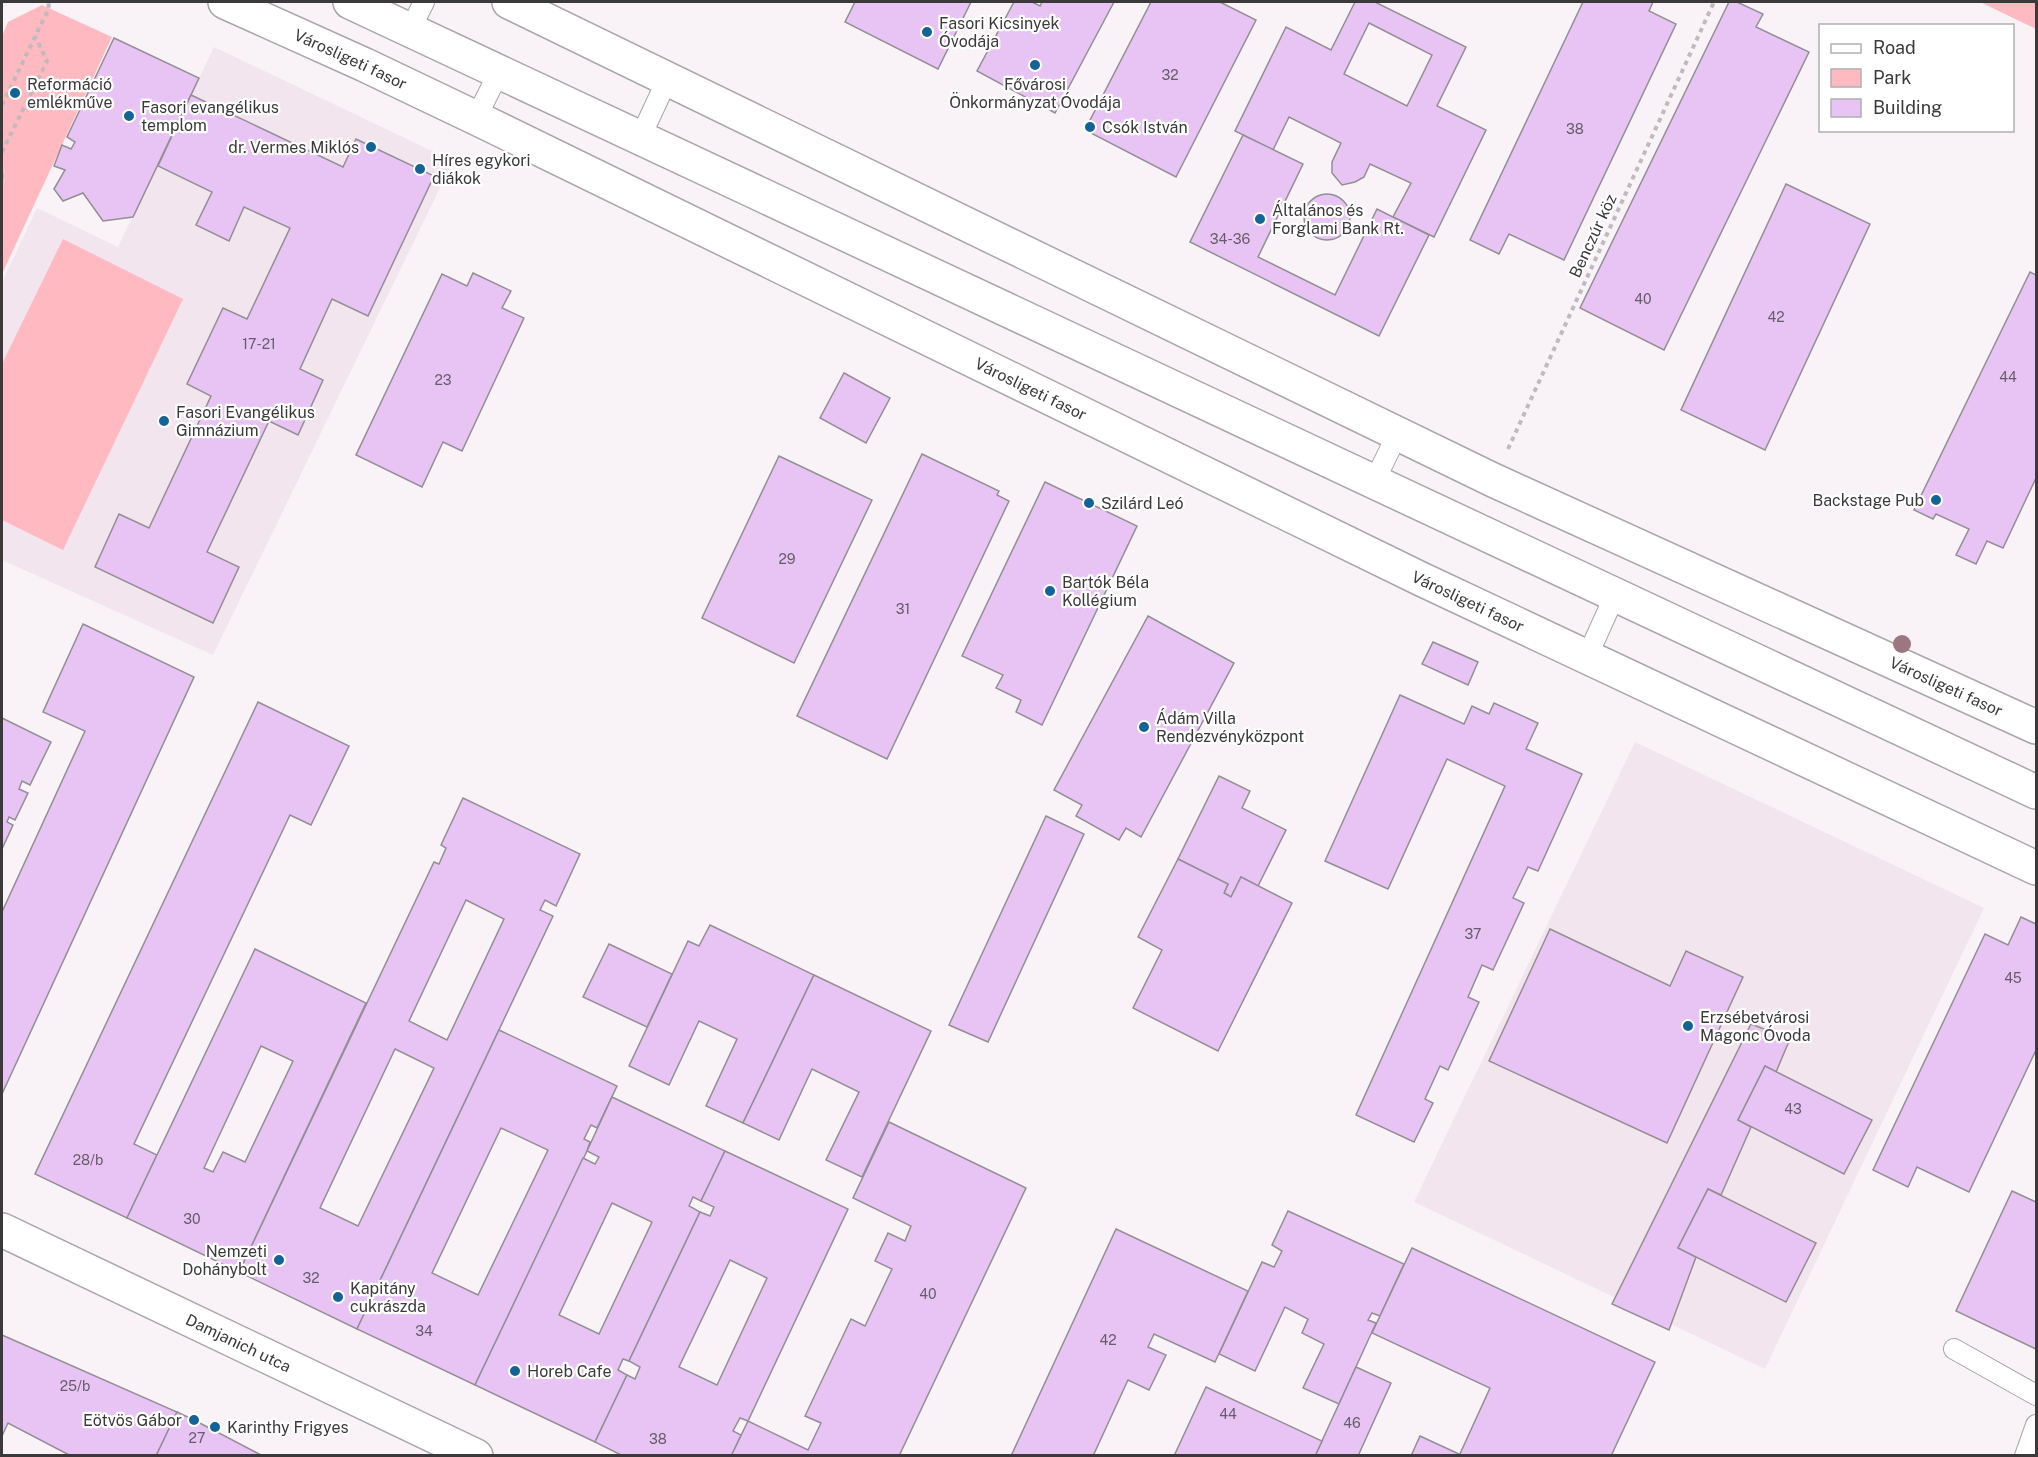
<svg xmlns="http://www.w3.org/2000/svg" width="2038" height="1457" font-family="'Public Sans',sans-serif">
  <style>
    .built { fill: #f2e5ee }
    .green { fill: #feb9c1 }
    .building { fill: #e8c4f5; stroke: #928f94; stroke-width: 1.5; fill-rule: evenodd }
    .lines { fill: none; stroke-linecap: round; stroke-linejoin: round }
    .service-casing { stroke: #aaa5a9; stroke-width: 22 }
    .minor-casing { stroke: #aaa5a9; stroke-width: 36 }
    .tertiary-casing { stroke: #aaa5a9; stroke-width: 36 }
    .path { stroke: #bfbabd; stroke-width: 4; stroke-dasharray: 4.5 4.5; stroke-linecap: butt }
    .service { stroke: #fff; stroke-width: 20 }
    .minor { stroke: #fff; stroke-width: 33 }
    .tertiary { stroke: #fff; stroke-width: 33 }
    .tree { fill: #9c7680 }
    .poi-dot { fill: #146396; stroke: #fff; stroke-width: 2 }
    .labels { text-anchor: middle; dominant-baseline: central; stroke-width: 4.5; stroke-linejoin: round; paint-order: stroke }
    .number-label { font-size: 14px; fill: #665c69 }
    .poi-label { font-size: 16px; fill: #3b393a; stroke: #fff; text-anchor: start }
    .street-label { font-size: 16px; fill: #3b393a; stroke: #fff }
  </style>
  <rect width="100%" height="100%" fill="#f9f3f7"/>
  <g class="built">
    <path d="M214,47l239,114 -240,494 -211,-95v-278l35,-74 81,39z"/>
    <path d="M1635,742l349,166 -219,461 -351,-167z"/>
  </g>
  <g class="green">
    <path d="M1980,2h56v27z"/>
    <path d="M42,5l70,32 -110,237v-238l6,-14z"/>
    <path d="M63,239l120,60 -120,251 -61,-30v-156z"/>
  </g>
  <g class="building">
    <path d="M855,2h116l-33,67 -93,-47z"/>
    <path d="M1014,2h18l8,4 2,-4h72l-59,111 -78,-42z"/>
    <path d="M1151,2h69l36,18 -80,157 -91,-47z"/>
    <path d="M1355,2h20l91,45 -29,59 49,24 -52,107 -41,-20 18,-34 -41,-19 -6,13 -9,5 -13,3 -10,-12v-11l9,-19 -52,-26 -16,33 -38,-19 51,-104 45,23zM1369,23l63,32 -25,51 -63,-32z"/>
    <path d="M1583,2h70l-4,9 27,13 -112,236 -55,-26 -10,20 -29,-14z"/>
    <path d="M1729,2h8l26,12 -7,13 53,25 -145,298 -84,-42z"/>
    <path d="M114,38l85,40 -66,139 -30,4 -20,-28 -20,8 -9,-12 11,-19 -11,-4 8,-21 9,4 4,-7 -8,-5z"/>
    <path d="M191,95l152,72 13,-28 78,37 -66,140 -36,-17 -32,70 23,11 -25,55 -29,-14 -62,131 32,15 -26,56 -118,-56 24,-53 30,14 62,-132 -24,-12 36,-76 24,11 43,-91 -46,-21 -15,34 -33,-16 16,-33 -54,-26z"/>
    <path d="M1243,135l60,29 -45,93 77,38 42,-86 52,26 -50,101 -189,-94z"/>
    <path d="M1786,184l84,40 -105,226 -84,-40z"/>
    <circle cx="1327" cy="217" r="23"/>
    <path d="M2030,272l6,3v203l-33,70 -16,-7 -11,23 -20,-9 13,-26 -33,-15 -3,5 -19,-9z"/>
    <path d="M473,273l38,18 -9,17 22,10 -62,133 -19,-9 -21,45 -66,-32 86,-181 25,12z"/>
    <path d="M844,373l46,25 -24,45 -46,-25z"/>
    <path d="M922,454l77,37 -2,4 12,6 -122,258 -90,-43z"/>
    <path d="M779,456l93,44 -78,163 -92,-45z"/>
    <path d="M1045,482l92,44 -95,199 -26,-13 5,-12 -25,-12 7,-13 -41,-19z"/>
    <path d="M1148,616l86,47 -93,174 -15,-9 -7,12 -43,-24 6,-11 -28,-15z"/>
    <path d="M83,624l111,53 -192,417v-182l83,-181 -42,-19z"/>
    <path d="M1433,642l45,20 -10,23 -46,-21z"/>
    <path d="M1400,695l64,29 8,-18 17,8 5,-11 44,20 -12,26 56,25 -44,97 -10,-4 -15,31 11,5 -31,67 -11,-5 -14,32 11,5 -31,68 -8,-4 -15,33 8,4 -19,39 -58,-27 149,-329 -58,-27 -59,130 -63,-28z"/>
    <path d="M258,702l91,44 -38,79 -21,-10 -156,329 23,11 -30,63 -92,-44z"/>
    <path d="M2,718l49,24 -21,43 -8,-4 -3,8 9,4 -13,27 -6,-3 -2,5 6,3 -11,24z"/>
    <path d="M1219,776l31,15 -8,17 44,22 -28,56 -17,-9 -10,20 -7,-4 4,-9 -50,-25z"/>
    <path d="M463,798l117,56 -24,52 -11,-6 -5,10 13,6 -196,413 -118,-57 195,-410 5,2 7,-16 -5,-3zM466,900l38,19 -57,121 -38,-19zM395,1049l39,19 -76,158 -38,-18z"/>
    <path d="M1046,816l38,18 -96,208 -39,-17z"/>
    <path d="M1178,859l50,25 -4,9 7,4 10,-20 51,26 -74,148 -85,-43 29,-58 -24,-13z"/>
    <path d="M2021,917l15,7v126l-67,142 -52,-25 -9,20 -35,-17 112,-236 23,11z"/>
    <path d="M710,925l104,50 -71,148 -37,-17 31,-67 -38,-18 -30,64 -40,-19 59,-125 11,5z"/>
    <path d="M1550,929l120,57 16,-35 57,26 -76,166 -178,-82z"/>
    <path d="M609,944l63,30 -25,53 -64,-30z"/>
    <path d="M255,949l111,54 -127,269 -112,-54zM261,1046l32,15 -48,101 -22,-10 -10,20 -9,-4z"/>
    <path d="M814,975l117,56 -69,146 -36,-17 33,-68 -47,-23 -33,71 -36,-17z"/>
    <path d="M1751,1024l39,15 -14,33 -11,-6 -27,54 13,7 -30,68 -13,-6 -30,59 18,9 -27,73 -57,-26z"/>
    <path d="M499,1030l118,56 -20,42 -6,-3 -7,14 6,3 -3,9 -112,234 -118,-56zM501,1128l47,22 -70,145 -46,-22z"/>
    <path d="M1765,1066l107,54 -28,54 -106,-54z"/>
    <path d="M612,1097l113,54 -24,50 -8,-4 -4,9 11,6 -71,149 -6,-2 -5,11 9,5 -32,67 -120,-57 108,-227 12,6 4,-7 -12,-6zM612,1203l40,19 -53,112 -40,-19z"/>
    <path d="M889,1122l137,66 -127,268h-168l17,-35 60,29 13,-27 -16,-7 46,-97 14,7 27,-57 -17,-8 13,-28 17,8 6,-15 -58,-28z"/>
    <path d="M725,1151l123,58 -100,212 -8,-3 -7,13 8,4 -10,21h-108l-28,-14 32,-67 8,4 5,-12 -11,-6 71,-149 10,4 4,-9 -13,-6zM730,1260l37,18 -50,107 -38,-18z"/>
    <path d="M1708,1189l108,54 -30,59 -108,-54z"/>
    <path d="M2012,1191l24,11v147l-80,-38z"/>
    <path d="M1288,1211l116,53 -24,52 -8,-3 -4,7 8,3 -37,81 -36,-16 21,-44 -22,-11 6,-14 -23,-12 -30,64 -36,-17 43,-92 12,5 8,-16 -10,-6z"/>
    <path d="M1116,1229l132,62 -33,71 -61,-28 -6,13 18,8 -17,35 -21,-10 -35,76h-82z"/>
    <path d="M1412,1248l243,114 -44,94h-152l31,-68 -118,-55z"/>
    <path d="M2,1335l175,77 -21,44h-85l-63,-33 -6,13z"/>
    <path d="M1356,1367l35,16 -33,73h-43z"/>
    <path d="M1206,1387l116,54 -7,15h-141z"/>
    <path d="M177,1412l17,8 69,36h-107z"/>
    <path d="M1420,1436l39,18v2h-48z"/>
  </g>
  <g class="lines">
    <g class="service-casing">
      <g id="service">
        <path d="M410,30l14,-28"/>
        <path d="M476,118l23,-46"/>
        <path d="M640,138l28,-60"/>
        <path d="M1374,482l24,-49"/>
        <path d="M1587,657l28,-62"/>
        <path d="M1954,1349l82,46"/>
        <path d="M2025,1456l11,-31"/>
      </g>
    </g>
    <g class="minor-casing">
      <g id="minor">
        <path id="s1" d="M225,2l140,63 111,53 945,461 615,289"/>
        <path id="s2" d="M509,2l984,478 543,247"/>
        <path id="s3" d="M2,1230l474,226"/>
      </g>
    </g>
    <g class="tertiary-casing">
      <path id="tertiary" d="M350,2l1686,790"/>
    </g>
    <g class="path">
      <path d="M2,105l47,-97 -1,-6"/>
      <path d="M2,152l45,-91 -12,-25"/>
      <path d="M2,174v4"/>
      <path d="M1508,449l206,-447"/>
    </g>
    <use href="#service" class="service"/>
    <use href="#minor" class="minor"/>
    <use href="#tertiary" class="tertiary"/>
  </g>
  <circle class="tree" cx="1902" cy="644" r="9"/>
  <g class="poi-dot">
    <circle cx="927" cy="32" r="6"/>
    <circle cx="1035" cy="65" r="6"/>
    <circle cx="15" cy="93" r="6"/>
    <circle cx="129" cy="116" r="6"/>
    <circle cx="1090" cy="127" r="6"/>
    <circle cx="371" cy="147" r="6"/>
    <circle cx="420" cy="169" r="6"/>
    <circle cx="1260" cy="219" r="6"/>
    <circle cx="164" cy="421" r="6"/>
    <circle cx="1936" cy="500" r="6"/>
    <circle cx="1089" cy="503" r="6"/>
    <circle cx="1050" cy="591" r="6"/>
    <circle cx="1144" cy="727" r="6"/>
    <circle cx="1688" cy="1026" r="6"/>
    <circle cx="279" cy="1260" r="6"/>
    <circle cx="338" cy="1297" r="6"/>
    <circle cx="515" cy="1371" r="6"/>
    <circle cx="194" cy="1420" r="6"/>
    <circle cx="215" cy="1427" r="6"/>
  </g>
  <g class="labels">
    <g class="number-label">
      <text x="1170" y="75">32</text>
      <text x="1575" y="129">38</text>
      <text x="1230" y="239">34-36</text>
      <text x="1643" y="299">40</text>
      <text x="1776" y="317">42</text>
      <text x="259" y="344">17-21</text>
      <text x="2008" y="377">44</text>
      <text x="443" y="380">23</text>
      <text x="787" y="559">29</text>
      <text x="903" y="609">31</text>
      <text x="1473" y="934">37</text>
      <text x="2013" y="978">45</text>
      <text x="1793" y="1109">43</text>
      <text x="88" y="1160">28/b</text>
      <text x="192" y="1219">30</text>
      <text x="311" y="1278">32</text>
      <text x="928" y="1294">40</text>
      <text x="424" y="1331">34</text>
      <text x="1108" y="1340">42</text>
      <text x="75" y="1386">25/b</text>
      <text x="1228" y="1414">44</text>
      <text x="1352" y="1423">46</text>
      <text x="197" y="1438">27</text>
      <text x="658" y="1439">38</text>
    </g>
    <g class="poi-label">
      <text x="939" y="23">Fasori Kicsinyek<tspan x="939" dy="18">Óvodája</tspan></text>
      <text x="27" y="84">Reformáció<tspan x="27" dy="18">emlékműve</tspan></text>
      <text x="1035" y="84" text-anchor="middle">Fővárosi<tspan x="1035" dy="18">Önkormányzat Óvodája</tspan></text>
      <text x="141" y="107">Fasori evangélikus<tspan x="141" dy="18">templom</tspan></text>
      <text x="1102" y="127">Csók István</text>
      <text x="359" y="147" text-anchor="end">dr. Vermes Miklós</text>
      <text x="432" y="160">Híres egykori<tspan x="432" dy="18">diákok</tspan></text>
      <text x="1272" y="210">Általános és<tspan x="1272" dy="18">Forglami Bank Rt.</tspan></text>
      <text x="176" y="412">Fasori Evangélikus<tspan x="176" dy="18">Gimnázium</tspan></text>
      <text x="1924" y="500" text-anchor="end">Backstage Pub</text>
      <text x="1101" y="503">Szilárd Leó</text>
      <text x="1062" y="582">Bartók Béla<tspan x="1062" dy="18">Kollégium</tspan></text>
      <text x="1156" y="718">Ádám Villa<tspan x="1156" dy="18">Rendezvényközpont</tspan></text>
      <text x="1700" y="1017">Erzsébetvárosi<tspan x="1700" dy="18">Magonc Óvoda</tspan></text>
      <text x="267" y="1251" text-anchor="end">Nemzeti<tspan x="267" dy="18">Dohánybolt</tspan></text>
      <text x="350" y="1288">Kapitány<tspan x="350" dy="18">cukrászda</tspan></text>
      <text x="527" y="1371">Horeb Cafe</text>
      <text x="182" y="1420" text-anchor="end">Eötvös Gábor</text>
      <text x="227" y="1427">Karinthy Frigyes</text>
    </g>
    <g class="street-label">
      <text stroke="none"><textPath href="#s1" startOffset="138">Városligeti fasor</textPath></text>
      <text transform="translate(1593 236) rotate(-65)">Benczúr köz</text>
      <text stroke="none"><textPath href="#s1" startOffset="894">Városligeti fasor</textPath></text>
      <text stroke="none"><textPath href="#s1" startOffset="1380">Városligeti fasor</textPath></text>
      <text stroke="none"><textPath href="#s2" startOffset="1592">Városligeti fasor</textPath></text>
      <text stroke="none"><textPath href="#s3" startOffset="262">Damjanich utca</textPath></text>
    </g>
  </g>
  <rect width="2038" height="1457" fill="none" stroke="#3b393a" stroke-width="6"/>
  <rect x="1819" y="24" width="195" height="108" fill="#ffffff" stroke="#b1b0b0" stroke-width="1.5"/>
  <rect x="1831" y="44" width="30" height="9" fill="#ffffff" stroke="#b1b0b0" stroke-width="1.5"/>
  <text x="1873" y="54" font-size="18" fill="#3b393a">Road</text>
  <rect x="1831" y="69" width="30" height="18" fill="#feb9c1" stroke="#b1b0b0" stroke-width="1.5"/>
  <text x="1873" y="84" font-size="18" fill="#3b393a">Park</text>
  <rect x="1831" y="99" width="30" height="18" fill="#e8c4f5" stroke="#b1b0b0" stroke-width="1.5"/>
  <text x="1873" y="114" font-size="18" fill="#3b393a">Building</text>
</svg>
